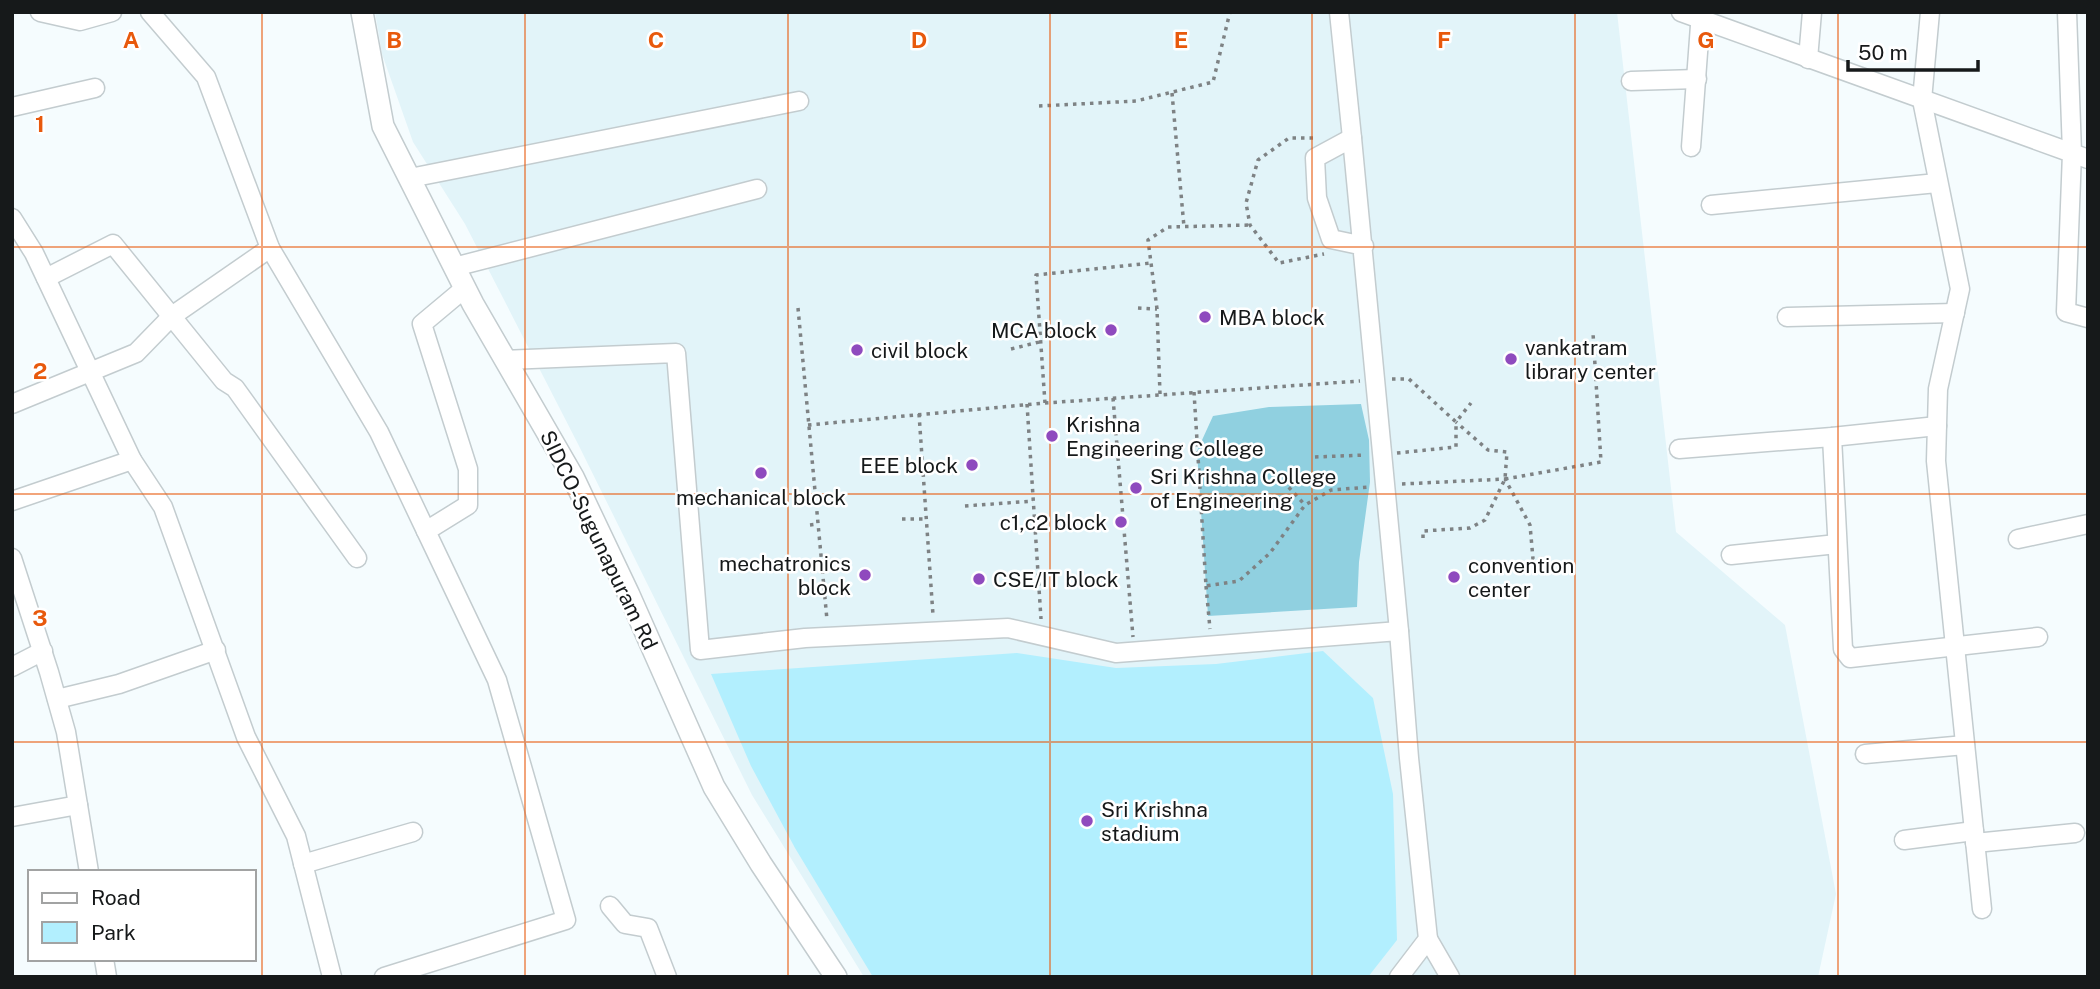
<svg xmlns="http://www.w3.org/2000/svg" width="2100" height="989" font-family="'Public Sans',sans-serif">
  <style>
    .built { fill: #e2f4f9 }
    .green { fill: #b2effe }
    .forest { fill: #90d0e0 }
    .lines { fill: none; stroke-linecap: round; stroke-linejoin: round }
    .minor-casing { stroke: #c3cccf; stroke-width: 21 }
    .tertiary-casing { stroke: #c3cccf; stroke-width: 24 }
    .path { stroke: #7e8284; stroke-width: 3.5; stroke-dasharray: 3.5 5; stroke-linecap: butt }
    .minor { stroke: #fff; stroke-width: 18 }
    .tertiary { stroke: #fff; stroke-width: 21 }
    .grid { fill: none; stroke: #e8590c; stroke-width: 2; stroke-opacity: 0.55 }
    .poi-dot { fill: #8f4abe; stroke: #fff; stroke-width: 2.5 }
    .labels { text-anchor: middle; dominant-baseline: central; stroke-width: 5; stroke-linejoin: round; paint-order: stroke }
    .poi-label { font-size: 21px; fill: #16191a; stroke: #fff; text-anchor: start }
    .street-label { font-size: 21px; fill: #16191a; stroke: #fff }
    .grid-label { font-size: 23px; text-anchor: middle; font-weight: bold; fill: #e8590c; stroke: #fff; stroke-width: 5; stroke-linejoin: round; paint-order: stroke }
  </style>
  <rect width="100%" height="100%" fill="#f5fcfe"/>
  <path class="built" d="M375,12h1242l59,520 109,93 51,269 -18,83h-954l-112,-182 -174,-351 -113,-220 -52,-82 -31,-88z"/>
  <path class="green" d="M1323,651l50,47 20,96 4,146 -29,37h-495l-78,-129 -44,-82 -40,-92 306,-21 99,15 100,-4z"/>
  <path class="forest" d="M1361,404l8,36 1,42 -11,80 -2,45 -149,9 -11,-165 16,-35 56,-9z"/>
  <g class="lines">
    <g class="minor-casing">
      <g id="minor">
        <path d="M40,12l40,9 32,-9"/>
        <path d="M150,12l56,65 64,171 109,184 47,99"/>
        <path d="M1339,12l13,126"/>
        <path d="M1681,12l391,141 -6,159 22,6"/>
        <path d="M1930,12l-8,88 38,189 -22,100 -2,72 46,448"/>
        <path d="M2067,12l5,141 16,6"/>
        <path d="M1808,59l4,-47"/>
        <path d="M1631,81l66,-2"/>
        <path d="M12,107l83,-19"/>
        <path d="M1691,147l10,-135"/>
        <path d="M410,178l389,-77"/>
        <path d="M1711,205l226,-22"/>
        <path d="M12,218l22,35 98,207 -120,41"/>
        <path d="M1364,246l-33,-7 -14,-41 -2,-40 37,-20 47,493"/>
        <path d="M454,267l303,-78"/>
        <path d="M46,278l67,-34 111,137 11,7 122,170"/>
        <path d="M1787,317l168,-4"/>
        <path d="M505,360l171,-7 24,297 105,-12 203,-10 108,25 283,-22 10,127 19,181 -29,38"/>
        <path d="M12,404l124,-51 36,-37 98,-68"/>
        <path d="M1832,437l11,212 7,9 188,-21"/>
        <path d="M1679,449l153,-12 105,-11"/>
        <path d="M132,460l31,47 83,230 50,99 36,141"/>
        <path d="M2018,539l70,-15"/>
        <path d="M1731,555l106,-11"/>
        <path d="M12,558l37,114 17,60 23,140"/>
        <path d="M12,667l31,-16"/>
        <path d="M57,699l62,-15 97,-34"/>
        <path d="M1865,754l100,-9"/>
        <path d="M12,817l66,-12"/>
        <path d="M1904,840l70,-9"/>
        <path d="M1975,843l100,-10"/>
        <path d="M303,864l110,-32"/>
        <path d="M610,906l15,18 23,4 19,49"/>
        <path d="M1428,939l22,38"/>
        <path d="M104,959l3,18"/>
        <path d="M384,977l182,-57 -69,-240 -71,-149 42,-26v-36l-46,-145 43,-36"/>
      </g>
    </g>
    <g class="tertiary-casing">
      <path id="tertiary" d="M362,12l21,114 90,178 100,173 56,118 85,192 47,77 75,113"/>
    </g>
    <g class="path">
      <path d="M1172,93l12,134"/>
      <path d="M1039,106l97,-5 77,-19 17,-70"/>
      <path d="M1313,138h-24l-31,22 -12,43 4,22 29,38 45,-9"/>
      <path d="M798,308l29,312"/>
      <path d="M1138,308l19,1"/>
      <path d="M1011,349l28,-7"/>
      <path d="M1392,379h17l47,43 15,-19"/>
      <path d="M1194,392l12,194 33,-5 31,-28 35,-48 26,-15 39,-3"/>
      <path d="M1160,394l-3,-85 -9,-69 20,-13 82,-2"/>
      <path d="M1113,398l20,239"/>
      <path d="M1045,403l-9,-128 115,-12"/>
      <path d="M1027,404l14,215"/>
      <path d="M919,414l14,201"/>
      <path d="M808,425l237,-22 315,-22"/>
      <path d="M1397,453l59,-6v-24"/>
      <path d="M1315,457l50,-2"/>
      <path d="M1505,479l96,-17 -8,-129"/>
      <path d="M1283,481l22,24"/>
      <path d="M1402,484l103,-5 25,46 3,34 17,-1"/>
      <path d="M965,506l68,-5"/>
      <path d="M902,519h24"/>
      <path d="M810,525l8,-1"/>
      <path d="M1423,538v-7l47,-3 15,-8 20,-41 2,-27 -19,-2 -32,-28"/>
      <path d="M1206,586l4,43"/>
    </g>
    <use href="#minor" class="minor"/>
    <use href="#tertiary" class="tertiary"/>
  </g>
  <path class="grid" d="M262,12v965M525,12v965M788,12v965M1050,12v965M1312,12v965M1575,12v965M1838,12v965M12,247h2076M12,494h2076M12,742h2076"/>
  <g class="poi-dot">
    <circle cx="1205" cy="317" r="7"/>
    <circle cx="1111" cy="330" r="7"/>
    <circle cx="857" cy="350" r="7"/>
    <circle cx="1511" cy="359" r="7"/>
    <circle cx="1052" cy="436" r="7"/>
    <circle cx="972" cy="465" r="7"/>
    <circle cx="761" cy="473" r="7"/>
    <circle cx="1136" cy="488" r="7"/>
    <circle cx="1121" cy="522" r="7"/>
    <circle cx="865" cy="575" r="7"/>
    <circle cx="1454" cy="577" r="7"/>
    <circle cx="979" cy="579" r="7"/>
    <circle cx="1087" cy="821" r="7"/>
  </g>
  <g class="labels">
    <g class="poi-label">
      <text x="1219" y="317">MBA block</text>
      <text x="1097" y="330" text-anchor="end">MCA block</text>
      <text x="1525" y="347">vankatram<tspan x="1525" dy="24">library center</tspan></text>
      <text x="871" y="350">civil block</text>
      <text x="1066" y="424">Krishna<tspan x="1066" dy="24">Engineering College</tspan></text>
      <text x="958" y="465" text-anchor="end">EEE block</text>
      <text x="1150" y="476">Sri Krishna College<tspan x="1150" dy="24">of Engineering</tspan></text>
      <text x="761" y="497" text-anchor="middle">mechanical block</text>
      <text x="1107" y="522" text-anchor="end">c1,c2 block</text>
      <text x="851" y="563" text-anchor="end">mechatronics<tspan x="851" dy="24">block</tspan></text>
      <text x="1468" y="565">convention<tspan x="1468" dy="24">center</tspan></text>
      <text x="993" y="579">CSE/IT block</text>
      <text x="1101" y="809">Sri Krishna<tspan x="1101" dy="24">stadium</tspan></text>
    </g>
    <g class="street-label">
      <text transform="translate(599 540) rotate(64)">SIDCO-Sugunapuram Rd</text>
    </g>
  </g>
  <g class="grid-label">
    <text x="131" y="48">A</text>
    <text x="394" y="48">B</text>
    <text x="656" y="48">C</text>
    <text x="919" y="48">D</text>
    <text x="1181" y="48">E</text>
    <text x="1444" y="48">F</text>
    <text x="1706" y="48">G</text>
    <text x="40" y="132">1</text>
    <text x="40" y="379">2</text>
    <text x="40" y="626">3</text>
  </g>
  <rect width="2100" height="989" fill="none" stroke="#16191a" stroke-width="28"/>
  <rect x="28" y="870" width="228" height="91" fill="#ffffff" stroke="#a2a3a3" stroke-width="2"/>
  <rect x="42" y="893" width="35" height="10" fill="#ffffff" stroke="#a2a3a3" stroke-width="2"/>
  <text x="91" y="905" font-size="21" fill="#16191a">Road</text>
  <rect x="42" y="922" width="35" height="21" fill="#b2effe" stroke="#a2a3a3" stroke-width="2"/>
  <text x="91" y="940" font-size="21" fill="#16191a">Park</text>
  <path d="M1848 60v10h130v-10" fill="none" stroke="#16191a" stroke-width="3.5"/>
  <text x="1858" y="60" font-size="21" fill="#16191a" stroke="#ffffff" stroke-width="5" paint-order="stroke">50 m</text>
</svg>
